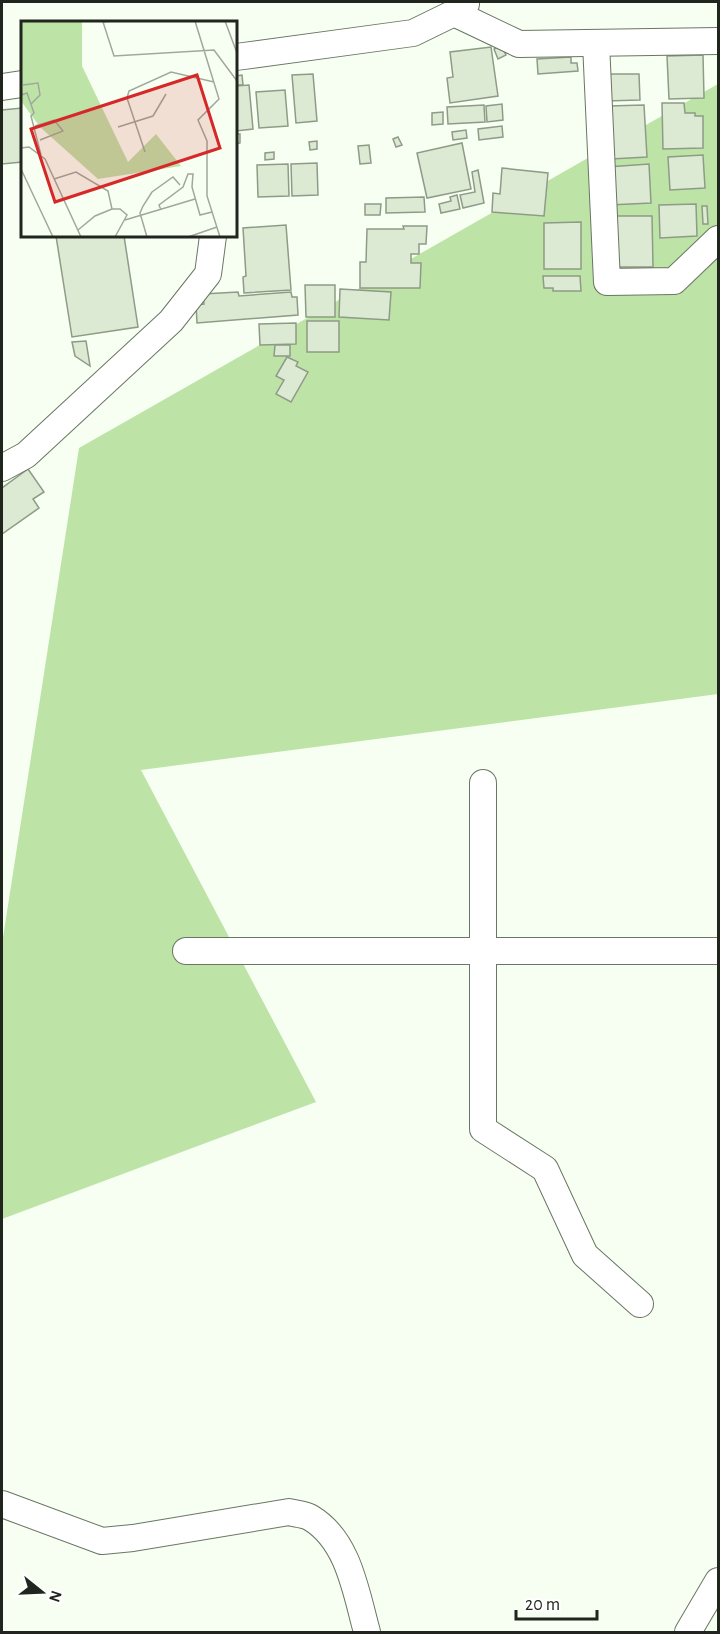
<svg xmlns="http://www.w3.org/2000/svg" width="720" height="1634" font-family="'Alegreya Sans',sans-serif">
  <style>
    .green { fill: #bde3a7 }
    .building { fill: #dcead4; stroke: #8e9b87; stroke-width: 1.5 }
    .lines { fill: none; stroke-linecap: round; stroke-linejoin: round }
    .street-casing { stroke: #6a7663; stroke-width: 28 }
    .street { stroke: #fff; stroke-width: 26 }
    .inset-road { fill: none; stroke: #a0a89c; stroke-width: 1.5 }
    .view { fill: #d62828; fill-opacity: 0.15; stroke: #d62828; stroke-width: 3 }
    .inset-edge { fill: none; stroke: #20251d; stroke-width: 3 }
  </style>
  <rect width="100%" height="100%" fill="#f6fff1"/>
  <path class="green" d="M718,84v610l-577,76 175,332 -314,117v-275l77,-496z"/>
  <g class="building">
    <path d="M501,45l5,10 -8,4 -4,-10z"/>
    <path d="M491,47l7,49 -48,7 -3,-25 6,-1 -3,-25z"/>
    <path d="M703,55l1,43 -35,1 -2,-43z"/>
    <path d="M571,57v6h6l1,8 -40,3 -1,-15z"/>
    <path d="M313,74l4,47 -21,2 -4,-48z"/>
    <path d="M604,74h35l1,26 -35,1z"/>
    <path d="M242,75l1,10h-7v-9z"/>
    <path d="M249,85l4,44 -17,2v-45z"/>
    <path d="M285,90l3,36 -29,2 -3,-36z"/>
    <path d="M662,103h22l1,10h10v3h8v32l-40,1z"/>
    <path d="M502,104l1,16 -16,2 -1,-16z"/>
    <path d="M484,105l1,17 -37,2 -1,-17z"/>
    <path d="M644,105l3,52 -36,2 -3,-53z"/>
    <path d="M22,108v54l-20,2v-54z"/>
    <path d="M443,112v12l-11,1v-12z"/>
    <path d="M502,126l1,11 -24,3 -1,-11z"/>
    <path d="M466,130l1,8 -14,2 -1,-8z"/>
    <path d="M236,134h4v9l-4,1z"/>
    <path d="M398,137l4,8 -6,2 -3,-8z"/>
    <path d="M317,141v8l-7,1 -1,-8z"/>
    <path d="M462,143l9,46 -44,9 -10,-45z"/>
    <path d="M369,145l2,18 -11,1 -2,-18z"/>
    <path d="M274,152v7l-9,1v-7z"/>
    <path d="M703,155l2,33 -35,2 -2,-33z"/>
    <path d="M317,163l1,32 -26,1 -1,-32z"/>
    <path d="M288,164l1,32 -31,1 -1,-32z"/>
    <path d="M649,164l2,39 -42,2 -2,-38z"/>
    <path d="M502,168l46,5 -4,43 -52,-4 1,-19 7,1z"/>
    <path d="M478,170l6,33 -21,5 -3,-13 15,-3 -3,-20z"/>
    <path d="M457,195l3,14 -19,4 -2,-9 12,-3 -1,-4z"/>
    <path d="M424,197l1,15 -39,1v-15z"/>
    <path d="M365,204h16l-1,11h-15z"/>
    <path d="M696,204l1,32 -37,2 -1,-33z"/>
    <path d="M702,206h5l1,18h-5z"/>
    <path d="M606,216h46l1,51h-43z"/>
    <path d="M581,222v47h-37v-46z"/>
    <path d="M286,225l5,65 -47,3 -1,-16 3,-1 -3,-48z"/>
    <path d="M403,226h24l-1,18h-7v10h-8v9h10l-1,25h-60v-26h6l1,-33h37z"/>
    <path d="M56,236h68l14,91 -66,10z"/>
    <path d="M543,276h37l1,15h-28v-3h-9z"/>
    <path d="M305,285h30v32h-29z"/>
    <path d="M340,289l51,3 -2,28 -50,-3z"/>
    <path d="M238,292l1,4 52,-4 1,5h5l1,18 -101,8 -1,-18 8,-1 -1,-10z"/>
    <rect x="307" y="321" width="32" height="31"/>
    <path d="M296,323v21l-36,1 -1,-21z"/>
    <path d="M86,341l4,25 -15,-10 -3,-14z"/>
    <path d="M275,345h15v11h-16z"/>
    <path d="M287,357l11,5 -2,4 12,6 -17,30 -15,-8 8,-14 -8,-4z"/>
    <path d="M28,469l16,23 -11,7 6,9 -37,26v-46z"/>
  </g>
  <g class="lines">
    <g class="street-casing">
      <g id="street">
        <path d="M454,13l65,31 199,-3"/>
        <path d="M596,43l11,239 67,-1 44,-42"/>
        <path d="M236,57l177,-24 41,-20 12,-9"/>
        <path d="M2,87l20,-3"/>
        <path d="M2,468l24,-13 145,-134 37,-47 5,-38"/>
        <path d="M483,783v346l62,40 40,86 55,49"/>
        <path d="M186,951h532"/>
        <path d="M2,1504l100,37 31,-3 156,-26c7,2 16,2 22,6 38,23 45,75 56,114"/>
        <path d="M688,1632l30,-51"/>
      </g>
    </g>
    <use href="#street" class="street"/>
  </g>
  <g transform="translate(21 21)">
    <rect width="216" height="216" fill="#f6fff1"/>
    <path d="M0,0h61v45l46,96 28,-28 25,32 -83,13 -58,-52 -19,-26z" fill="#bde3a7"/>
    <path class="inset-road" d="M90,0l-8,1 11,34 100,-6 23,31M174,0l24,78 -21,21 9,21v55l13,41M204,0l12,32M2,64l15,-2 2,12 -9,9M0,74l6,-2 7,20 -3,3 10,39M14,105l19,-6 9,11 -23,9M97,106l35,-11 13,-22M0,127l8,-1 16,12 36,78M124,131l-18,-54 2,-7 42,-19 43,10M0,148l32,68M33,158l22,-7 32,19 4,18h8l7,6 -12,22M140,189l-2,-5 24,-18 5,-13h5l-1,13 8,28 12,-3M104,199l70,-21M57,209l17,-14 17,-7M126,216l-7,-24 3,-7 9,-14 21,-15 7,8M167,216l29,-10"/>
    <path class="view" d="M176,54l23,73 -165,54 -24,-73z"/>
    <rect width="216" height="216" class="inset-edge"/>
  </g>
  <rect width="720" height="1634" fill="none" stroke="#20251d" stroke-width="6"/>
  <g transform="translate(42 1592) rotate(108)" stroke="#ffffff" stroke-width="4.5" paint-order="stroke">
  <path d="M0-4.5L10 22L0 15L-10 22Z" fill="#20251d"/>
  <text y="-9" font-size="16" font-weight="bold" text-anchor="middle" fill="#20251d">N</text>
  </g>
  <path d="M516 1610v9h81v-9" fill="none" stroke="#20251d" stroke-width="3"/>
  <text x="525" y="1610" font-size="18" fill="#20251d" stroke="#ffffff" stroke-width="4.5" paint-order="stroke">20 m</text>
</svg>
